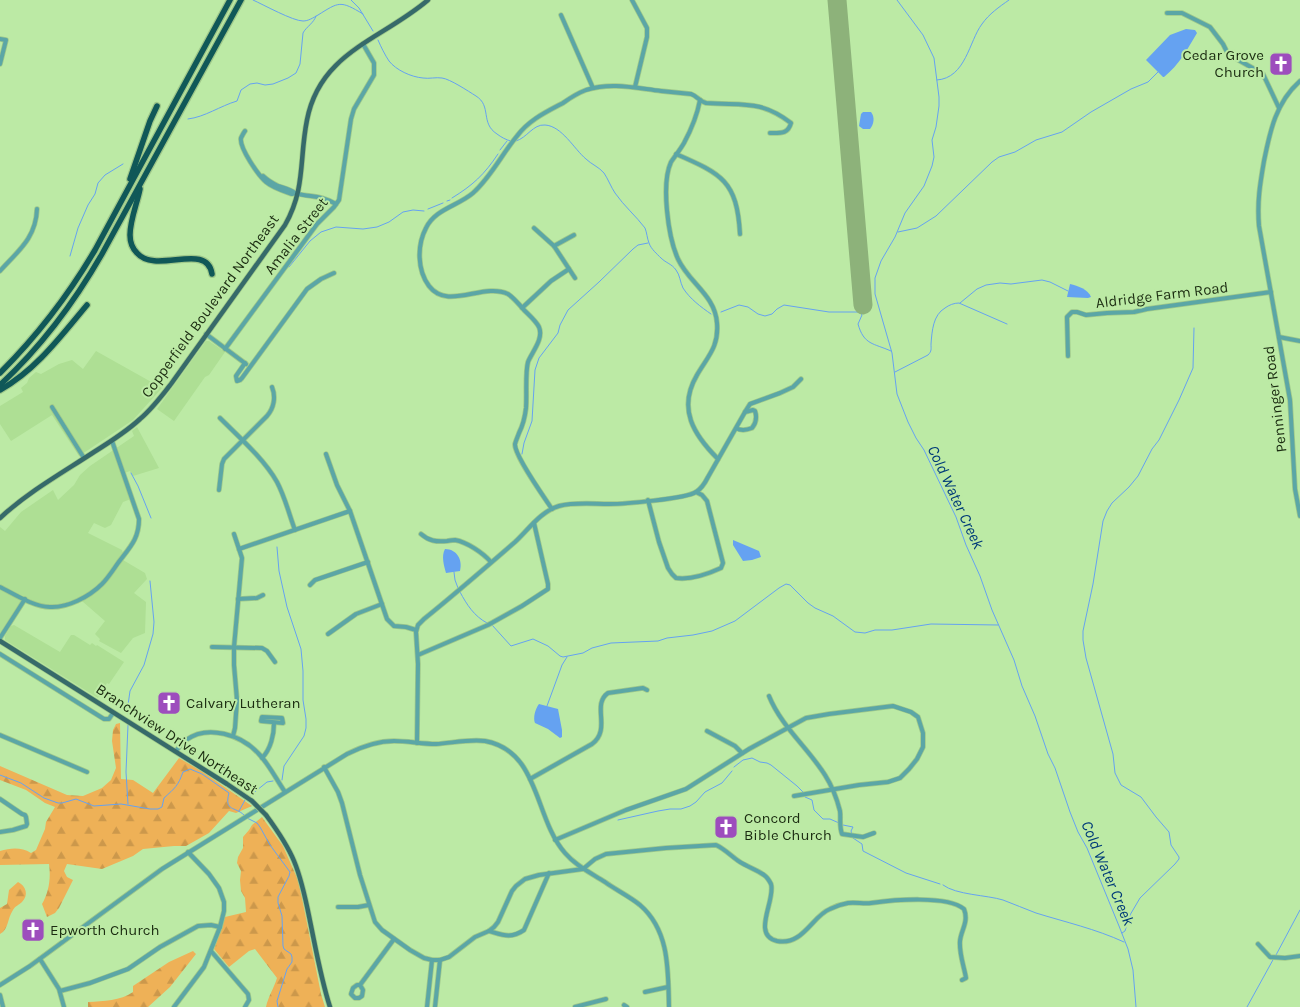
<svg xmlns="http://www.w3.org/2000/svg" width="1300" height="1007" font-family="Karla,sans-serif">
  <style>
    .built { fill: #aedf94 }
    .forest { fill: url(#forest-firs) }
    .water { fill: #65a2f1 }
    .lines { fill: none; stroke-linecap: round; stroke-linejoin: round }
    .stream { stroke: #65a2f1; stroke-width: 1 }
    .runway { stroke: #8db27a; stroke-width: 19 }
    .minor-casing { stroke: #9fc88a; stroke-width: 5.5 }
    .major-casing { stroke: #9fc88a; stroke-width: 6 }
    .highway-casing { stroke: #9fc88a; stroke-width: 8 }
    .minor { stroke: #5ba6a6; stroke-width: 4 }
    .major { stroke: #366a6a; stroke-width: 4.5 }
    .highway { stroke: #105858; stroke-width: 5.5 }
    .major-bridge-casing { stroke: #9fc88a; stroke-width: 6; stroke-linecap: butt }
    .major-bridge { stroke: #366a6a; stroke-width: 4.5 }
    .labels { text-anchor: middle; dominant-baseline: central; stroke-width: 4; stroke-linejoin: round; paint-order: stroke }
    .poi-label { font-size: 15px; fill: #1b2c11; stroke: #bceaa5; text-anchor: start }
    .street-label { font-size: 15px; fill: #1b2c11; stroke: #bceaa5 }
    .water-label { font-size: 16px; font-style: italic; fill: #013b78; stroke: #bceaa5 }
  </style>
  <defs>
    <pattern id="forest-firs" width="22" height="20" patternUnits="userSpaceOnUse" patternTransform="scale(1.25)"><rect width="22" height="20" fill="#eeb157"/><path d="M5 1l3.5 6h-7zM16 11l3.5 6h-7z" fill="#cc984b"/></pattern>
  </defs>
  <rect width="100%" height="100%" fill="#bceaa5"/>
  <g class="built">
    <path d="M206,341h3l16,11 -16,23 -4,2 -31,44 -17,-12z"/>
    <path d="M96,351l66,37 -29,32 -54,36 -27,-41 -41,26 -11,-17v-18l23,-14 -2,-4 6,-5 2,-5 7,-6 5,2 18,-10 13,-4 11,9z"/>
    <path d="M137,427l22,41 -26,8 -3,-5 -8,3 9,25 -8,3 -12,23 -6,3 -11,-5 -6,10 34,17 1,3 -21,28 -13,11 -11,6 -20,7h-14l-7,-2 -18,-9 -2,4 5,4 -20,32h-2v-107l5,4 16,-19 32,-22 5,10 16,-15 6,-10 10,-9 44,-30 -2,-5z"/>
    <path d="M123,560l22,13 2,6 -13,14 12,9 -1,31 -12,5 -12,15 -22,-12 1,-2 -5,-5 10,-13 -23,-20 9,-5 14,-12z"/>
    <path d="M14,625l46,27 11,-17h3l16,10 2,-2 4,3 1,-1 27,17 -15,22 -2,-1 -9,15 -93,-58v-4l6,-10z"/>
  </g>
  <g class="forest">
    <path d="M120,723l1,56 12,1 20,13 26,-35 24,14 49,34 -16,7 -7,-2 -20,22 -23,13h-12l-31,3 -10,7 -31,13 -35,-5 -3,7 3,6 6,3 -14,28 -4,5 -8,4 -5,-13c7,-12 9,-26 7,-40l-49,1v-14c11,-3 21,-4 31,2l5,-3 9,-21 1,-7 9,-15 -10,-4 -19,-13 -26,-10v-14l67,29 16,1 19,-8 9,-8 5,-12 -4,-27 1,-11 3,-6z"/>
    <path d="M262,817l21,29 15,34 4,18 19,96 4,13h-59c2,-10 8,-19 11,-29l-22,-29 -6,2 -20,16 -15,-18 11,-32 21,-5 -1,-14 -4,-7 -1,-11 1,-9 -4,-8 1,-6 5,-9v-11l6,-7 3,-5z"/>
    <path d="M18,882c8,4 11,13 4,20 -3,3 -7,4 -9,8 -6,9 -4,19 -13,24v-26l7,-4 2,-14z"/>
    <path d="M193,951l3,3 -26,33 -22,20h-60v-5c16,-1 32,-1 45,-10v-6l36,-24z"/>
  </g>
  <g class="water">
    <path d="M1186,29l9,1 2,3c-10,17 -18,32 -33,44h-1l-17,-17 24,-25z"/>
    <path d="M863,112h8c4,5 3,12 -1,17h-7l-4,-3 2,-12z"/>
    <path d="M1070,284c8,2 18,5 21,13l-3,1 -21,-1z"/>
    <path d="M733,540l26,11 2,6 -9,3 -9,1 -10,-16z"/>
    <path d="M445,549c12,0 18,11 15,22l-14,2c-2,-7 -5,-17 -1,-24z"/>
    <path d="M539,704l19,5 4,21v7l-2,1 -12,-9 -13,-6c-2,-5 0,-14 4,-19z"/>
  </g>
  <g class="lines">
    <g class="stream">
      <path d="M253,0c11,5 40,21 50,21 5,0 10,-3 15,-6 21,-13 22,-15 45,-1"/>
      <path d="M351,0l8,8 14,23"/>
      <path d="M897,0l26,35 11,23 5,39v9l-3,21 -4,13 2,17 -2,9 -8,20 -19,27 -10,24 -14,24 -6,17v16l17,59 5,41 11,28 8,16 8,12 32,67 10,28 14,31 12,34 22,50 8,26 13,30 13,38 7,14 15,44 8,20 9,16 32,78 9,23 5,21 3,37"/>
      <path d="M378,40c3,7 7,15 11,21 7,9 22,16 34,17 6,1 13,-1 19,0 8,1 26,13 34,18 16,10 4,27 21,38 4,3 9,6 14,7"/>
      <path d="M937,80c29,-2 32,-39 45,-56 7,-10 17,-17 27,-24"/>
      <path d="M188,119c17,-2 32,-13 49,-18l4,-11 9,-6 7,-1 8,2 8,-1 15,-6 8,-5 4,-9 3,-31c3,-6 11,-10 13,-17"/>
      <path d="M516,141c11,-3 17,-17 29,-16 17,1 29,24 41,34 5,5 13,8 18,14 4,6 7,14 11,20 9,13 21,23 30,35 2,5 2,10 4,15 2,6 8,11 12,15 5,5 11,6 15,12 4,5 4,12 7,18 7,11 18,19 28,26"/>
      <path d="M500,150l7,-9"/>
      <path d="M452,198c21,-13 32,-23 46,-44"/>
      <path d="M447,201l3,-1"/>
      <path d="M428,209l15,-6"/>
      <path d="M898,232l19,-4 19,-12 56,-54 7,-5 16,-5 21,-12 26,-8 29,-20 40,-23 17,-7 11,-11"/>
      <path d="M70,256l8,-28 10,-23 7,-11 3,-11 7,-8 18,-11"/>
      <path d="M289,267l21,-26 11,-9 15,-5 27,2 14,-2 12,-5 14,-10 10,-2 11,1"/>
      <path d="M960,303l17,-14 9,-4 14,-2 11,1 31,-4 8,2 18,9"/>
      <path d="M721,312l18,-7 9,2 10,7 7,2 7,-2 5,-5 7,-4 45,7h31l2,3 -4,9c6,21 15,19 33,27"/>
      <path d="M895,372l33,-17c4,-4 3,-6 3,-11 1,-13 2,-29 14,-36 4,-3 9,-5 14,-5l48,21"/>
      <path d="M522,454l2,-11 8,-22 3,-51 4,-12 19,-25 2,-8 8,-15 31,-28 34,-33 5,-4 10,-2"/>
      <path d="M131,473l7,13 13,32"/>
      <path d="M277,547l2,24 8,36 14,42 2,22v29l3,19v9l-2,8 -20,30 -2,14"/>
      <path d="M454,572l1,8 3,8"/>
      <path d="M460,592c7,13 14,24 27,31"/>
      <path d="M492,625l19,21 22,-7 15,7 12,10 3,1 20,-4 9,-5 19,-5 47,-2 9,-3 26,-3 19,-4 23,-10 44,-33 7,-4 4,1 18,18 7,5 18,8 22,16 10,1 10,-3h17l39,-6 67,1"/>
      <path d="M547,706l15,-41 5,-8"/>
      <path d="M128,714v-9l2,-14 14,-26 9,-31 1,-12 -4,-41"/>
      <path d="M734,767l9,-7 9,-2 8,4 7,1 4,2 26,21 6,6"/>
      <path d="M0,775l21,8 23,15 14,5h4l14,-4 18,7 27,-2 29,5h8l4,-2 2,-9c11,-10 14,-12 19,-26l7,-3 12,5 27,19c-5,19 6,13 15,22"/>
      <path d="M251,795l16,-13 6,-1"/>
      <path d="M805,797l7,3 2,10 9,9h7l9,4"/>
      <path d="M128,804l-2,-32 2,-47"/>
      <path d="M239,811l6,-11"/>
      <path d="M247,818l10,5 3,4 10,18 20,27 -1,4 -11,21v6l4,13 1,30 1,3 7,5 1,3v5l-5,7 -10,32 1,6"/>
      <path d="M618,820l40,-9 12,-2h11l9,-3 6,-4 9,-10 17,-9 10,-12"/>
      <path d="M843,825l10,2 -2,4 1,3"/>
      <path d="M853,838l9,6 1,7 43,22 34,11"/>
      <path d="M943,885c13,10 44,10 60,15 11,4 22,9 33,13 29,9 60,16 88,29"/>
      <path d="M1122,933l3,-2 5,-16 10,-17 35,-34 4,-5v-2l-8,-12 -2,-13 -13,-15 -15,-20 -20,-12 -6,-12 -2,-19 -27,-96 -3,-18v-9l10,-47 10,-63 4,-10 5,-8 17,-16 9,-11 14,-27 7,-9 20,-40 14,-32 1,-40"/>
      <path d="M1276,955l24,-45"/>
      <path d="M1247,1007l27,-49"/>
    </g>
    <path class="runway" d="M837,0l26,305"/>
    <g class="minor-casing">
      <g id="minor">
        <path d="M632,0l15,28v9l-12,50"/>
        <path d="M1167,13h15l28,14 13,17 5,10 35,20 16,34"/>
        <path d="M561,15l32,73"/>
        <path d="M0,39l6,1 -6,24"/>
        <path d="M1300,81c-24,21 -30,50 -36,80 -4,23 -7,41 -5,65l31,174 5,89 5,27"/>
        <path d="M700,100c-3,16 -9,30 -16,43 -4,7 -9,13 -13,19 -10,22 -3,75 7,97 11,24 37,36 39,64 2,24 -9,33 -20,52 -20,34 -3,60 21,84"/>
        <path d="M245,131c-1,1 -4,7 -4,7 -2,10 18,38 25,44 7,6 17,9 26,12l3,-1"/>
        <path d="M676,154c46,20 61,27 64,80"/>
        <path d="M263,176c4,4 9,7 15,10 6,2 12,3 17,7 16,5 24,1 41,11"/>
        <path d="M534,228l20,18 21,32"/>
        <path d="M554,246l20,-11"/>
        <path d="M0,271c18,-20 36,-33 37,-62"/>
        <path d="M522,308l29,-27 18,-12"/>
        <path d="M206,334l40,30"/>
        <path d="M1279,337l21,4"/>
        <path d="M225,349l92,-125 17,-17 5,-7 12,-81 3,-10 20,-34v-12l-11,-19"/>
        <path d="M1068,356l-1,-39 5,-5h5l9,3 21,-2 27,-1 13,-3 124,-17"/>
        <path d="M245,363l-9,13 1,5 3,-1 2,-2 65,-89 14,-10 13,-6"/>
        <path d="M52,407l32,51"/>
        <path d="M745,412l5,-8 30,-11 13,-6 8,-8"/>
        <path d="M220,418c19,19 44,41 57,64 8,15 12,32 18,48"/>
        <path d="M326,454l11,31 13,26 37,108 7,7 12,1 10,3"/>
        <path d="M219,490l3,-26 2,-5 43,-43c7,-8 9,-19 5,-29"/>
        <path d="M648,500l11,42 9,26 4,6 4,4c15,2 32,-4 45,-10l2,-5 -16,-62 -5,-6 -6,-3"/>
        <path d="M552,509c-8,-12 -38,-54 -37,-65 1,-4 3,-8 4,-11 4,-8 6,-16 7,-25 1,-13 -1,-35 2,-46 4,-10 16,-23 11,-35 -3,-6 -10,-12 -15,-17 -5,-6 -10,-12 -16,-16 -25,-12 -60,17 -79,-8 -12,-16 -12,-41 -3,-58 9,-19 32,-22 47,-35 18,-16 29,-39 44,-57 12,-16 29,-24 46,-33 7,-5 15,-10 23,-13 25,-8 49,-2 75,1 10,1 20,2 30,3 6,2 8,7 15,9 35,3 54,-4 85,20 -3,11 -10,10 -21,10"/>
        <path d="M421,534c8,7 15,8 26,7 0,0 7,-1 8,-1 12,2 28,13 36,22"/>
        <path d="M239,549l111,-38"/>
        <path d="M310,585l5,-5 53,-18"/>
        <path d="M0,587c14,7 34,20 50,20 17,1 39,-10 52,-23 6,-6 11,-14 16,-21 12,-16 21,-24 21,-44l-27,-78"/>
        <path d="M238,599l19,-1 6,-3"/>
        <path d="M328,634l28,-20 26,-10"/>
        <path d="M0,638l25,-39"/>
        <path d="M212,647l50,1 5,3 8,11"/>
        <path d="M0,654l104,65h5l4,-6"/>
        <path d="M418,655l70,-30 34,-19 26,-17v-5l-14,-61"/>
        <path d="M769,696c12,30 39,52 56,79 7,11 12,24 15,36 1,8 -1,15 2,23l21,3 11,-4"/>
        <path d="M262,717l20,1 1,5 -22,-2z"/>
        <path d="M707,731l28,15 7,7"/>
        <path d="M0,735l87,37"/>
        <path d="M233,736l2,-8 2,-28 -3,-35v-18l8,-89 -8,-24"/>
        <path d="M417,743l1,-79 -2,-32 2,-7 6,-6c31,-25 61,-51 91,-77 13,-12 26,-31 44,-36 15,-4 34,-2 50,-2 14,0 76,-5 87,-12 5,-3 9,-9 12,-15l37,-65 8,-2 2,1c2,6 1,12 -3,17 -5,2 -11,3 -16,0"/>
        <path d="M176,751c3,-4 6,-8 10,-11 22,-16 55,-5 72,13 11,11 18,26 27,39"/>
        <path d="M262,758c9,-9 12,-24 12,-35"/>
        <path d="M324,767l14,25 4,11 18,72 15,47 7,8 28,20 14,8 8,2h8l9,-3 26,-20 14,-6 5,-4 4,-5 14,-31 4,-5 9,-7 14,-4 44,-6 12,-10 11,-5 60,-6 50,-3c9,4 16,12 24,17 8,5 17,8 24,13 3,2 5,5 7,9 5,16 -20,51 6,57 26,5 35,-25 53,-32 6,-3 12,-5 18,-6 8,-1 16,1 23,0 22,-3 76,-8 93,6 5,13 -3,21 -4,32 -1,13 4,25 6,37l-4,2"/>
        <path d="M530,779l62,-35c20,-15 -1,-39 16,-51l35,-5 4,2"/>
        <path d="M0,799l22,15 3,1 1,2 1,7 -1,2 -13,4 -13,2"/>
        <path d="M555,840l71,-30 60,-21 63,-40 57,-31 23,-4 64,-8 18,6 7,5 5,16v14l-6,12 -8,10 -9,9 -12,4 -29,3 -65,11"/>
        <path d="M338,907h20l11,-2"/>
        <path d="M489,931c14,4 22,8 35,-1l25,-57"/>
        <path d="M1258,944l12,13 15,1 15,-2"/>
        <path d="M211,951l37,43 1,6 -4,7"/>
        <path d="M40,959l19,30 5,18"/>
        <path d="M0,985l30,-19 132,-97 185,-115c14,-7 31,-13 47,-13 14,0 28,3 42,3 16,-1 33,-5 49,-3 55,10 49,77 80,112 11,13 26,20 40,29 11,8 24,14 35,23 30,26 28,66 29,102"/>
        <path d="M360,985l3,5 -1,6 -3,2h-4l-4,-4 2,-6 4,-3h3l34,-46"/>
        <path d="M60,991l30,-8 38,-14 32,-22 38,-21 13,-1 9,2"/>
        <path d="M645,992l23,-5"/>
        <path d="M0,995l3,12"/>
        <path d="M624,1005l3,2"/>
        <path d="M174,1007l30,-40 16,-40 4,-16v-9l-5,-14 -10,-14 -21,-22"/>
        <path d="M427,1007l5,-47"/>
        <path d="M435,1007l5,-47"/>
        <path d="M575,1007l31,-8"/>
      </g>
    </g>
    <g class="major-casing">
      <g id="major">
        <path d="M0,518c28,-26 62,-45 94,-66 16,-10 32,-20 46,-33 12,-10 21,-22 31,-35l114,-159c21,-37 14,-66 22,-105 13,-68 74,-80 121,-120"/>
        <path d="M0,641l227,143 25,17"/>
        <path d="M266,815c11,15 21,29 28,46 8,19 12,40 16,60 6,29 11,58 20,86"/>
      </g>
    </g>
    <g class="highway-casing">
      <g id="highway">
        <path d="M130,179l20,-58 7,-15"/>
        <path d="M140,189c-3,15 -10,31 -10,46 0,7 2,13 7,18 19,22 70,-12 75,21"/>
        <path d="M0,373c37,-37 68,-77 95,-123l135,-250"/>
        <path d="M0,385c41,-38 74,-82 102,-131l139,-254"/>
        <path d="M0,390c36,-20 61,-54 87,-85"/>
      </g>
    </g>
    <use href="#minor" class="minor"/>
    <use href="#major" class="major"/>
    <use href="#highway" class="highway"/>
    <g class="major-bridge-casing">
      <path id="major-bridge" d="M252,801l14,14"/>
    </g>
    <use href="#major-bridge" class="major-bridge"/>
  </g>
  <defs>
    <g id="church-square" transform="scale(1.25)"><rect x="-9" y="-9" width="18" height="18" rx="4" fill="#9d4dbd" stroke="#bceaa5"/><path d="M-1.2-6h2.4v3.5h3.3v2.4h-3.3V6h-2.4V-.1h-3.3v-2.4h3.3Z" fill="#fff"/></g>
  </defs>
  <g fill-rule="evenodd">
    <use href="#church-square" x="1281" y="64"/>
    <use href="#church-square" x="169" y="703"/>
    <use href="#church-square" x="726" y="827"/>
    <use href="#church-square" x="33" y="930"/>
  </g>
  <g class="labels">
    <g class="poi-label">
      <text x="1264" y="55" text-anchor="end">Cedar Grove<tspan x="1264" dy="17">Church</tspan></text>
      <text x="186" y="703">Calvary Lutheran</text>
      <text x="744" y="818">Concord<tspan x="744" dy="17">Bible Church</tspan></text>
      <text x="50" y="930">Epworth Church</text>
    </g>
    <g class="street-label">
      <text transform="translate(296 236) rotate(-52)">Amalia Street</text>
      <text transform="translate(1162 295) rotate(-7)">Aldridge Farm Road</text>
      <text transform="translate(210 306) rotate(-54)">Copperfield Boulevard Northeast</text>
      <text transform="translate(1275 399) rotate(-97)">Penninger Road</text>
      <text transform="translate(177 739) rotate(33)">Branchview Drive Northeast</text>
    </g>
    <g class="water-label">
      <text transform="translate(956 497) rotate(65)">Cold Water Creek</text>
      <text transform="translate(1108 873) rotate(67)">Cold Water Creek</text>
    </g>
  </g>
</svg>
